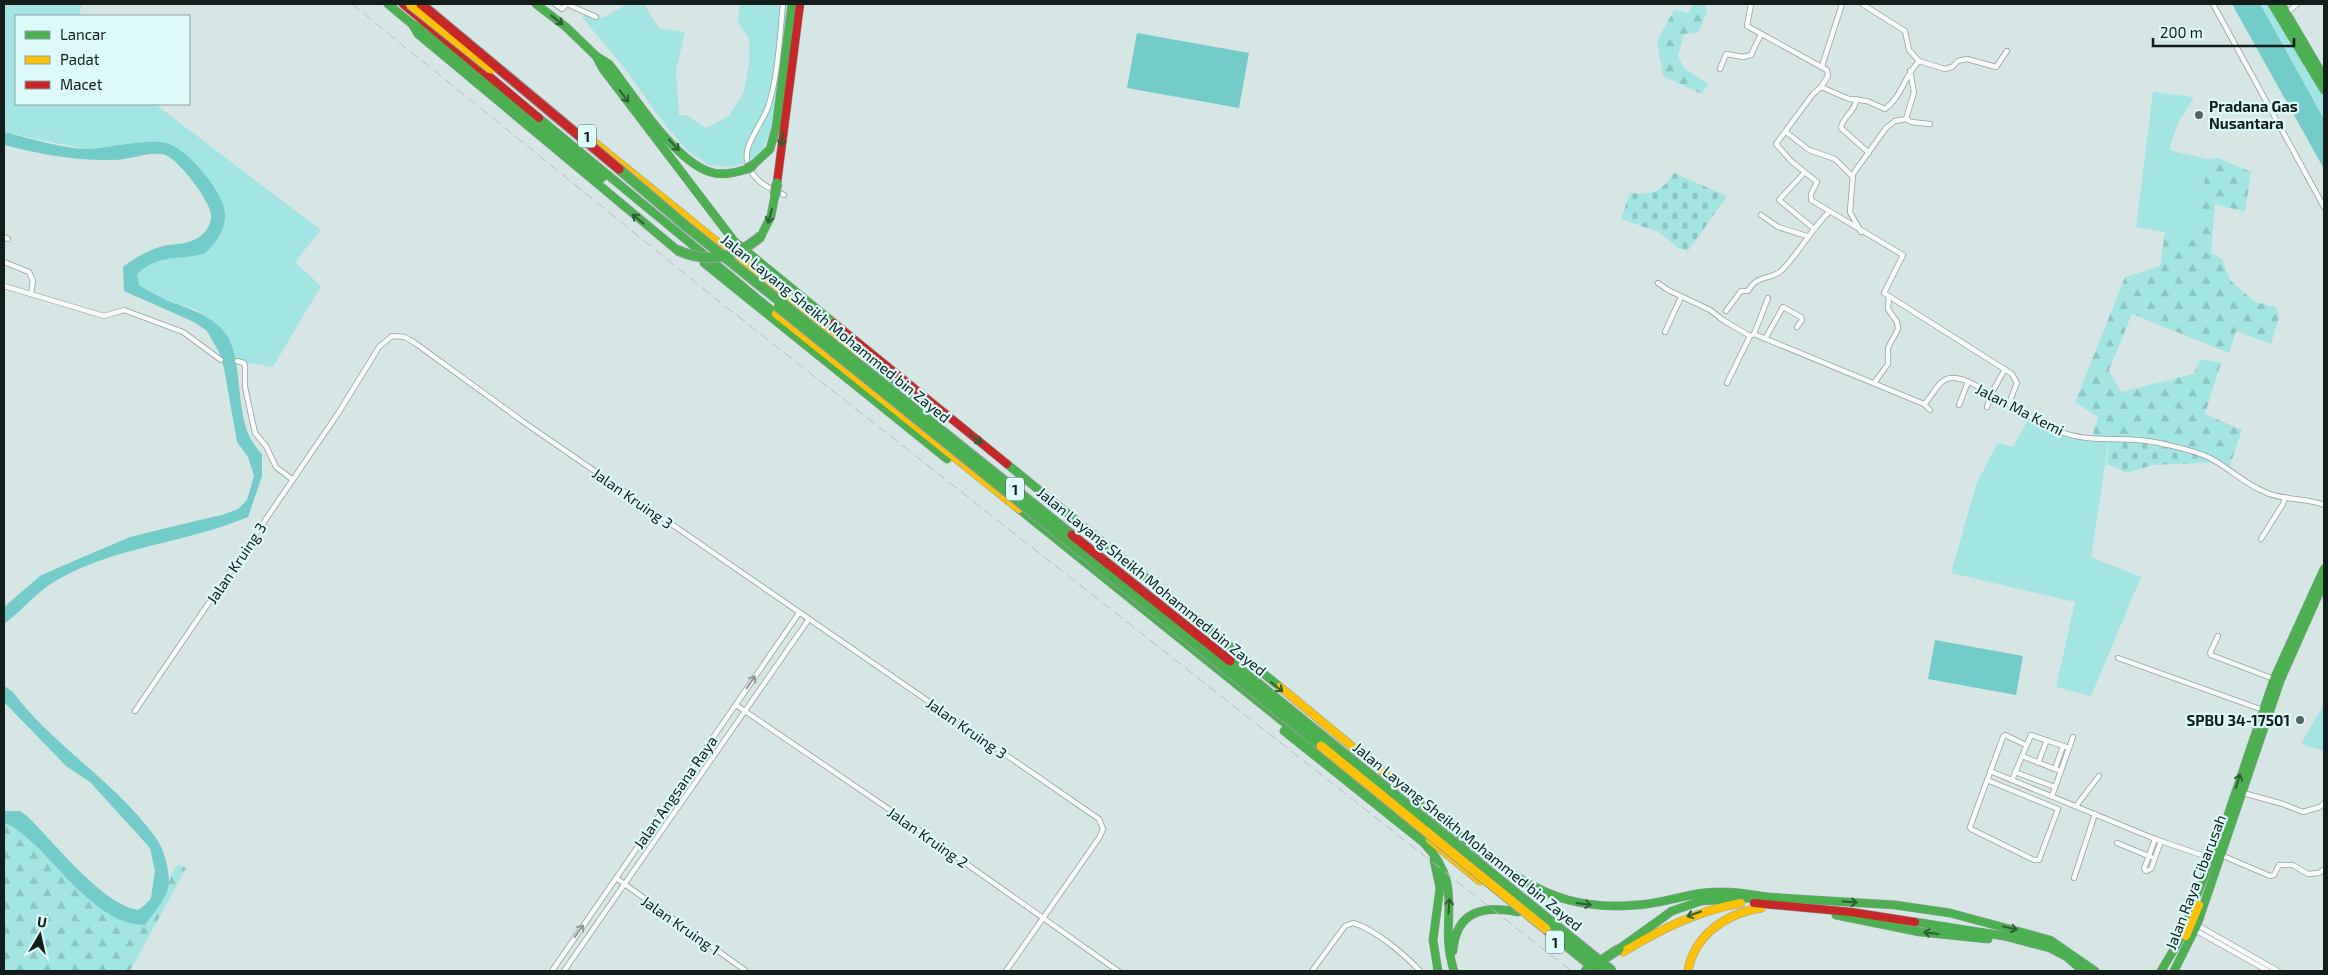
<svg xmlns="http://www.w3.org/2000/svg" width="2328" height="975" font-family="'Exo 2',sans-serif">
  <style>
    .green { fill: #a3e5e3 }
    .forest { fill: url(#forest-firs) }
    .cemetery { fill: url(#cemetery-stones) }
    .water { fill: #74ccca }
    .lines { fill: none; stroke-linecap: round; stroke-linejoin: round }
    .river { stroke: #74ccca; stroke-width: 9 }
    .street-casing { stroke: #939f9f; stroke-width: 6 }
    .fast-casing { stroke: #939f9f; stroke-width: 9 }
    .slow-casing { stroke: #939f9f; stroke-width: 9 }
    .jam-casing { stroke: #939f9f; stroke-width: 9 }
    .street { stroke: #f9fbfb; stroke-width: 4.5 }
    .fast { stroke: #4caf50; stroke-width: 8 }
    .slow { stroke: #ffc107; stroke-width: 8 }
    .jam { stroke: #c62828; stroke-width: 8 }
    .rail { stroke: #babebe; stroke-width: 1; stroke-dasharray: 10 5; stroke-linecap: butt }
    .fast-bridge-casing { stroke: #939f9f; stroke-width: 11; stroke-linecap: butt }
    .slow-bridge-casing { stroke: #939f9f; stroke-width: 11; stroke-linecap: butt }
    .jam-bridge-casing { stroke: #939f9f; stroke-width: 11; stroke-linecap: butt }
    .fast-bridge { stroke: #4caf50; stroke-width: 9 }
    .slow-bridge { stroke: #ffc107; stroke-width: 9 }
    .jam-bridge { stroke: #c62828; stroke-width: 9 }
    .oneway { stroke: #2c5f33 }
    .oneway2 { stroke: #919797 }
    .poi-dot { fill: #576362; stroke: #dcfaf9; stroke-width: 2 }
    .labels { text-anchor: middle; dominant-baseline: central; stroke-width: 4.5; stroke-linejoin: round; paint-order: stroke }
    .shield { fill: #dcfaf9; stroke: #4f5f5e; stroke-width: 1 }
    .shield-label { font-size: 14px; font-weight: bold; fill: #121d1c }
    .poi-label { font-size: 15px; font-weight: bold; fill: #121d1c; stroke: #dcfaf9; text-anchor: start }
    .street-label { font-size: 15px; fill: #121d1c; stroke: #dcfaf9 }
  </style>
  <defs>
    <pattern id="forest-firs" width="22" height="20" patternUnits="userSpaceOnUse" patternTransform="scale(1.25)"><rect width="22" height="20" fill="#a3e5e3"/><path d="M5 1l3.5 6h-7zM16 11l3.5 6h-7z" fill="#8bc4c2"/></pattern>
    <pattern id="cemetery-stones" width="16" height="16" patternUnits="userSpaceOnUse" patternTransform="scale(1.25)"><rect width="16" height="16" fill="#a3e5e3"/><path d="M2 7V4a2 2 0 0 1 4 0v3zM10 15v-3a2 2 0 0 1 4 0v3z" fill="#8bc4c2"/></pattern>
  </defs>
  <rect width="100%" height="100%" fill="#d6e6e5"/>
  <g class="green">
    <path d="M4,4h78l-3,12h-63v88h139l166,126 -26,32 26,24 -48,81 -36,-6 -40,-51 -35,-12 -23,-13 -2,-11 10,-10 28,-8 47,-24 -24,-65 -50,-24 -63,6 -81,-17z"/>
    <path d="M627,4h17l15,24 26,4 -9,39 3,44h7l20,13 23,-12 14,-22 6,-29v-25l-11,-19 2,-17h49l-16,123 -10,22 -16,14 -18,4 -20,-2 -21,-14 -23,-26 -40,-56 -43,-52 7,-5 14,6z"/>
    <path d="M2259,4h13l52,86v28z"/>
    <path d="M2153,92l41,5 -16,26 -9,27 39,9 -13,78 -59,-10z"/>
    <path d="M2028,420c27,12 52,22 81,19l-18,118 50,20 -50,119 -35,-9 19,-85 -124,-29 26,-91 21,-39 15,4z"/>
    <path d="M2324,704v47l-23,-7z"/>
  </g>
  <g class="forest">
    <path d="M1693,4h12l2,8 -9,21 -14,1 -6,22 6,12 24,16 -6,10 -39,-18 -6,-35 17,-31 14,3z"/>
    <path d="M2218,158l33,14 -6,40 -30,-8 -4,49 11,6 8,21 25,22 21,5 3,10 -8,27 -35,-13 -7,22 -97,-39 -23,56 12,22 72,-18 8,-15 20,4 -16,51 37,16 -13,38 -10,-6 -93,-24 -35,3 7,-24 -23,-15 50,-125 35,-11 5,-34 30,5 13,-78z"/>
    <path d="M4,823c14,4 26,17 36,28 27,26 66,75 105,74l19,-27 8,-25 6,-9 8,4 -56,103h-126z"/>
  </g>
  <g class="cemetery">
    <path d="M1674,173l53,23 -39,55 -10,-3 -19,-16 -38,-13 9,-26c22,3 32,-2 44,-20z"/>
    <path d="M2126,438l62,12 31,12 -66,3 -26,8 -20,-9 2,-25z"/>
  </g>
  <g class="water">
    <path d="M2232,4h28l64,115v50z"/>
    <path d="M1137,33l112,20 -10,55 -112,-20z"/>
    <path d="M4,132c21,5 61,17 82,17 19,0 68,-12 83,-5 20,7 58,51 56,73 -1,15 -9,26 -20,36 -27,9 -44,-1 -68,21l2,11c7,4 15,9 23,13 20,9 41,13 58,29 30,29 8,94 42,127v22l-14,41c-61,26 -132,29 -191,63 -20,11 -35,31 -53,44v-17l36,-31 22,-10 68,-29 92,-22 16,-6 9,-9 7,-24 -6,-19 -11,-15 -13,-74 -5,-16 -12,-21 -13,-9 -70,-31 -1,-24c13,-10 25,-17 40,-21 15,-3 27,-1 40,-12 5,-5 9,-13 8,-20 -1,-13 -35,-59 -49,-60 -16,-2 -33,6 -49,6 -37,1 -73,-6 -109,-15z"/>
    <path d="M1935,640l88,16 -7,39 -88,-16z"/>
    <path d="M4,686l8,5c41,55 104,91 144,147 8,11 13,31 13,44 -1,16 -15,30 -24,43 -41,1 -80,-50 -107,-77 -10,-9 -21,-21 -34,-25v-12h16l7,5c26,25 76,89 111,94l7,-5 6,-7 4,-27 -5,-23 -60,-66 -24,-16 -62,-64z"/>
  </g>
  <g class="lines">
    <g class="river">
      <path d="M141,539l75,-18"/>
      <path d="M127,811l22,26"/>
    </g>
    <g class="street-casing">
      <g id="street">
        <path d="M555,4l7,5 5,-5"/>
        <path d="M567,4l29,13"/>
        <path d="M783,4c-3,30 -5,74 -15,103 -5,15 -24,37 -21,53 5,21 19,27 37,35"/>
        <path d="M1751,4l-4,22 80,44 1,6 -7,11 -8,7 -37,50 15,17 26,21 -6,12v6l92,55 -19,38 128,81 5,9 -8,20"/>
        <path d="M1862,4l43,27 4,19 10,11"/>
        <path d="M2213,4l111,203"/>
        <path d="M2286,14l11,-10"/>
        <path d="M1822,66l20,-62"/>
        <path d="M1720,69l6,-15 17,3 8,-2 10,-21"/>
        <path d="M1910,71l4,21 -8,27 5,3 19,2"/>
        <path d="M1821,87l28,12 18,2 18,8c16,-11 20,-34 34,-48l26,8 7,-2 6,-6 9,-2 29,8 11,-16"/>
        <path d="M1856,99c0,13 -14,17 -15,29l28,25"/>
        <path d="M1786,132l23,18 26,9 17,17"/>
        <path d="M1804,173l-25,27 34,28"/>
        <path d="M1761,215l17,12 29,9"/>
        <path d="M1861,232l-11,-20 3,-38 33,-46 9,-7 11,-2"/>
        <path d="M4,237l4,2"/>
        <path d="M4,262l25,10 4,9 -2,13"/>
        <path d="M1658,283l10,7 42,20 13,10 27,16 4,-2 170,70 6,6"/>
        <path d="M4,286l100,30 20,-6 59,22 38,28"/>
        <path d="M1726,311l15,-20h7c10,-18 23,-10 34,-21 18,-18 29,-41 47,-58"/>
        <path d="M1665,332l16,-35"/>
        <path d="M1754,334l14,-36"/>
        <path d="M1765,339l18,-32 18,10 1,3 -5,7"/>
        <path d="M237,361l7,2 1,4v20l10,46 11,13 10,21 17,13"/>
        <path d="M1727,383l23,-47"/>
        <path d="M1874,383l14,-19v-16l10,-19 -1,-7 -9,-13 1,-13"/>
        <path d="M1924,404c10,-9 15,-27 29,-26 13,0 27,10 38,16 22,12 44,28 67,37 36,14 66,4 101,12 17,4 35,7 51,15 19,10 35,26 55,34 18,9 40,5 59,13"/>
        <path d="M1959,405l9,-23"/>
        <path d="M1987,407l4,-13 14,-25"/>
        <path d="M2261,539l22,-35 2,-7"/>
        <path d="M2218,636l-8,17 1,2 63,24"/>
        <path d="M2118,658l145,52"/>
        <path d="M736,705l160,109 222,157"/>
        <path d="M135,711l204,-299 40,-65 13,-11 13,1 10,6 110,80 574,396 4,10 -4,9 -93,133"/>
        <path d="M2022,756l38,15"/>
        <path d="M2038,763l9,-23"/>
        <path d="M2055,769l8,-23"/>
        <path d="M1990,771l165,68 55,19"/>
        <path d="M2015,772l40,15"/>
        <path d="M1987,780l71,29 -19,51h-5l-63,-31 -1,-2 33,-90 2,-2 21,10"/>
        <path d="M2012,780l19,-45 38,13"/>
        <path d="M2243,793l40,11 20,8 17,-5 4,-4"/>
        <path d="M2052,796l21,-59"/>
        <path d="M2076,806l23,-30"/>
        <path d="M2155,839l-11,30 2,2 5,-2 10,-28"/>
        <path d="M2117,843l34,14"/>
        <path d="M2221,855l49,21 4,-1 5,-10h14l15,9 11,-1 5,-4"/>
        <path d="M616,878l130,93"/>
        <path d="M2074,878l21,-64"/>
        <path d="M2197,925l81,46"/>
        <path d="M2195,930l73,41"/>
        <path d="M552,971l247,-358"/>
        <path d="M564,971l245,-352"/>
        <path d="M1312,971l33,-45 8,-3c22,6 52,32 67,48"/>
      </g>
    </g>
    <g class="fast-casing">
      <g id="fast">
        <path d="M388,4l24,20 10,5 180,149"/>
        <path d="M536,4l30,23 30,29 13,8c23,29 65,97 101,108 12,4 25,1 37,-3"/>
        <path d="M2272,4l52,86"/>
        <path d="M2281,4l43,73"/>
        <path d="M412,24l6,10 259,216"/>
        <path d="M596,56l7,13 131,172 100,82"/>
        <path d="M539,118l237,196"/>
        <path d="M753,165l17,-16 6,-21 16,-124"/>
        <path d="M761,236l10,-20 4,-21"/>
        <path d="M704,263l243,196"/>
        <path d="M861,359l56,46"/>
        <path d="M1007,464l273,223"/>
        <path d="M1019,509l411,331"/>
        <path d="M1284,731l139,111c45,46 14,77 31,129"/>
        <path d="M1400,786c47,38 109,98 168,114 23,6 45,7 68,5 23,-1 44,-9 67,-12 21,-3 43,0 64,4"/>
        <path d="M1434,860l6,28 -7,52 5,31"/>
        <path d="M1836,915l84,17 68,7"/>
        <path d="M1915,922l89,14 46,12 17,9 16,14"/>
        <path d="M1619,949l53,-38 29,-10 66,-4 128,8 55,8 100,27 45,31"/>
        <path d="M1453,951c3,-40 30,-46 65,-39"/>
        <path d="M2161,971l18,-30 49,-126 46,-136 50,-110"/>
        <path d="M2174,971l23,-46 83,-244 44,-99"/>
      </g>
    </g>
    <g class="slow-casing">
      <g id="slow">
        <path d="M595,143l266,216"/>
        <path d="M776,314l243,195"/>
        <path d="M1280,687l120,99"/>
        <path d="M1430,840l50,41"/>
        <path d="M2186,936l13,-31"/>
        <path d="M1623,952c38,-23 74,-41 118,-49"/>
        <path d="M1688,971c6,-36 39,-58 73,-63"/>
      </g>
    </g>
    <g class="jam-casing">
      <g id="jam">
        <path d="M403,4l136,114"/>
        <path d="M777,183l23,-179"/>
        <path d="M834,323l173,141"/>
        <path d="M1754,903l97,9 64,10"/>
      </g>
    </g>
    <use href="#street" class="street"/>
    <use href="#fast" class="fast"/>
    <use href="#slow" class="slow"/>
    <use href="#jam" class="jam"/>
    <path class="rail" d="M352,4l364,295 855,672"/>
    <g class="fast-bridge-casing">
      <g id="fast-bridge">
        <path d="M619,169l68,58 385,308"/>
        <path d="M747,169l6,-4"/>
        <path d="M775,195l2,-12"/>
        <path d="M677,250c31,14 59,8 84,-14"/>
        <path d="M778,307l543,439"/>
        <path d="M1230,661l382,310"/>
        <path d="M1546,929l52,42"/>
        <path d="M1585,971l34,-22"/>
      </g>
    </g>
    <g class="slow-bridge-casing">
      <g id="slow-bridge">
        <path d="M410,4l81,65"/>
        <path d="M1321,746l225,183"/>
      </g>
    </g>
    <g class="jam-bridge-casing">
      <g id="jam-bridge">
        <path d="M421,4l198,165"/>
        <path d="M1072,535l158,126"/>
      </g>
    </g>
    <use href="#fast-bridge" class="fast-bridge"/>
    <use href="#slow-bridge" class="slow-bridge"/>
    <use href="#jam-bridge" class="jam-bridge"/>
  </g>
  <defs><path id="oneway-shaft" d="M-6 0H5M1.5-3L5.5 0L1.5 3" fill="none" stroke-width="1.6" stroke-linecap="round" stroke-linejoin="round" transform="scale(1.25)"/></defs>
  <g class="oneway">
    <use href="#oneway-shaft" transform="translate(557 20) rotate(38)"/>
    <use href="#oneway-shaft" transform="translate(624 96) rotate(53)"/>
    <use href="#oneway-shaft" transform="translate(782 139) rotate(97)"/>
    <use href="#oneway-shaft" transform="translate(674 145) rotate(47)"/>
    <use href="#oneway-shaft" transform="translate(770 216) rotate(106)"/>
    <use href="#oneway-shaft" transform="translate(638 219) rotate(-140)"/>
    <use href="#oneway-shaft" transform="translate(976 439) rotate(39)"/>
    <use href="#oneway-shaft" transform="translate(1277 687) rotate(39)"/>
    <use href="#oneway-shaft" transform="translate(2238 781) rotate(-72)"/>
    <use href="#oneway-shaft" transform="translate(1850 902) rotate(4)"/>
    <use href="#oneway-shaft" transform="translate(1584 904) rotate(8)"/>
    <use href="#oneway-shaft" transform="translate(1449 906) rotate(-86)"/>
    <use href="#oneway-shaft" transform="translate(1694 914) rotate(161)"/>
    <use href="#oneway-shaft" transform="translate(2010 928) rotate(14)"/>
    <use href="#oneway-shaft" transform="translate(1931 933) rotate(-173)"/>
  </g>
  <g class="oneway2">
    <use href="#oneway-shaft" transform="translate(751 682) rotate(-55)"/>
    <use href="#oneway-shaft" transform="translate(579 931) rotate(-55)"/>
  </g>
  <g class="poi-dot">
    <circle cx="2199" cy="115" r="5"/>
    <circle cx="2300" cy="720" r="5"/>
  </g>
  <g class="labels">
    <g class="shield">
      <rect x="578" y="124.5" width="18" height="23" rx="4"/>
      <rect x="1006" y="477.5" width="18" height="23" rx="4"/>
      <rect x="1546" y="930.5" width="18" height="23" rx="4"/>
    </g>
    <g class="shield-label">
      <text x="587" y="136">1</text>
      <text x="1015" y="489">1</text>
      <text x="1555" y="942">1</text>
    </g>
    <g class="poi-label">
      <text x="2209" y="106">Pradana Gas<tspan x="2209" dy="17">Nusantara</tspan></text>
      <text x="2290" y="720" text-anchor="end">SPBU 34-17501</text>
    </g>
    <g class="street-label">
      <text transform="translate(836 328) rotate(39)">Jalan Layang Sheikh Mohammed bin Zayed</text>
      <text transform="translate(2020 409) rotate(27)">Jalan Ma Kemi</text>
      <text transform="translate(633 498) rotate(35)">Jalan Kruing 3</text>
      <text transform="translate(236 563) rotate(-56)">Jalan Kruing 3</text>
      <text transform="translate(1152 581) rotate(39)">Jalan Layang Sheikh Mohammed bin Zayed</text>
      <text transform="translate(967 728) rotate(35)">Jalan Kruing 3</text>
      <text transform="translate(675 792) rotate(-55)">Jalan Angsana Raya</text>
      <text transform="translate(1468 836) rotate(39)">Jalan Layang Sheikh Mohammed bin Zayed</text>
      <text transform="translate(928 837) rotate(35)">Jalan Kruing 2</text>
      <text transform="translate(2195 882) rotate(-69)">Jalan Raya Cibarusah</text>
      <text transform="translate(681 925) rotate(35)">Jalan Kruing 1</text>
    </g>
  </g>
  <rect width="2328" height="975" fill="none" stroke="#121d1c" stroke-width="10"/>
  <rect x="15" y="15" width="175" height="90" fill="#dcfaf9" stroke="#8ba2a1"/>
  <rect x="25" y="31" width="25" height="8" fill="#4caf50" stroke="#8ba2a1"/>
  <text x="60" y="40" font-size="15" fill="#121d1c">Lancar</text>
  <rect x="25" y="56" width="25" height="8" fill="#ffc107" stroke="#8ba2a1"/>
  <text x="60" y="65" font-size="15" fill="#121d1c">Padat</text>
  <rect x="25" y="81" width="25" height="8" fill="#c62828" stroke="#8ba2a1"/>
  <text x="60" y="90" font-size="15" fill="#121d1c">Macet</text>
  <g transform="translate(40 935) rotate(9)" stroke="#dcfaf9" stroke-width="4" paint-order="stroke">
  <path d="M0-4L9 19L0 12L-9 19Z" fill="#121d1c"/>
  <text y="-8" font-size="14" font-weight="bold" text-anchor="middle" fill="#121d1c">U</text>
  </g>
  <path d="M2153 38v8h141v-8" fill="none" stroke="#121d1c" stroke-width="2.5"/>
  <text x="2160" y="38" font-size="15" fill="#121d1c" stroke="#dcfaf9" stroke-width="4" paint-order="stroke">200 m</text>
</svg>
